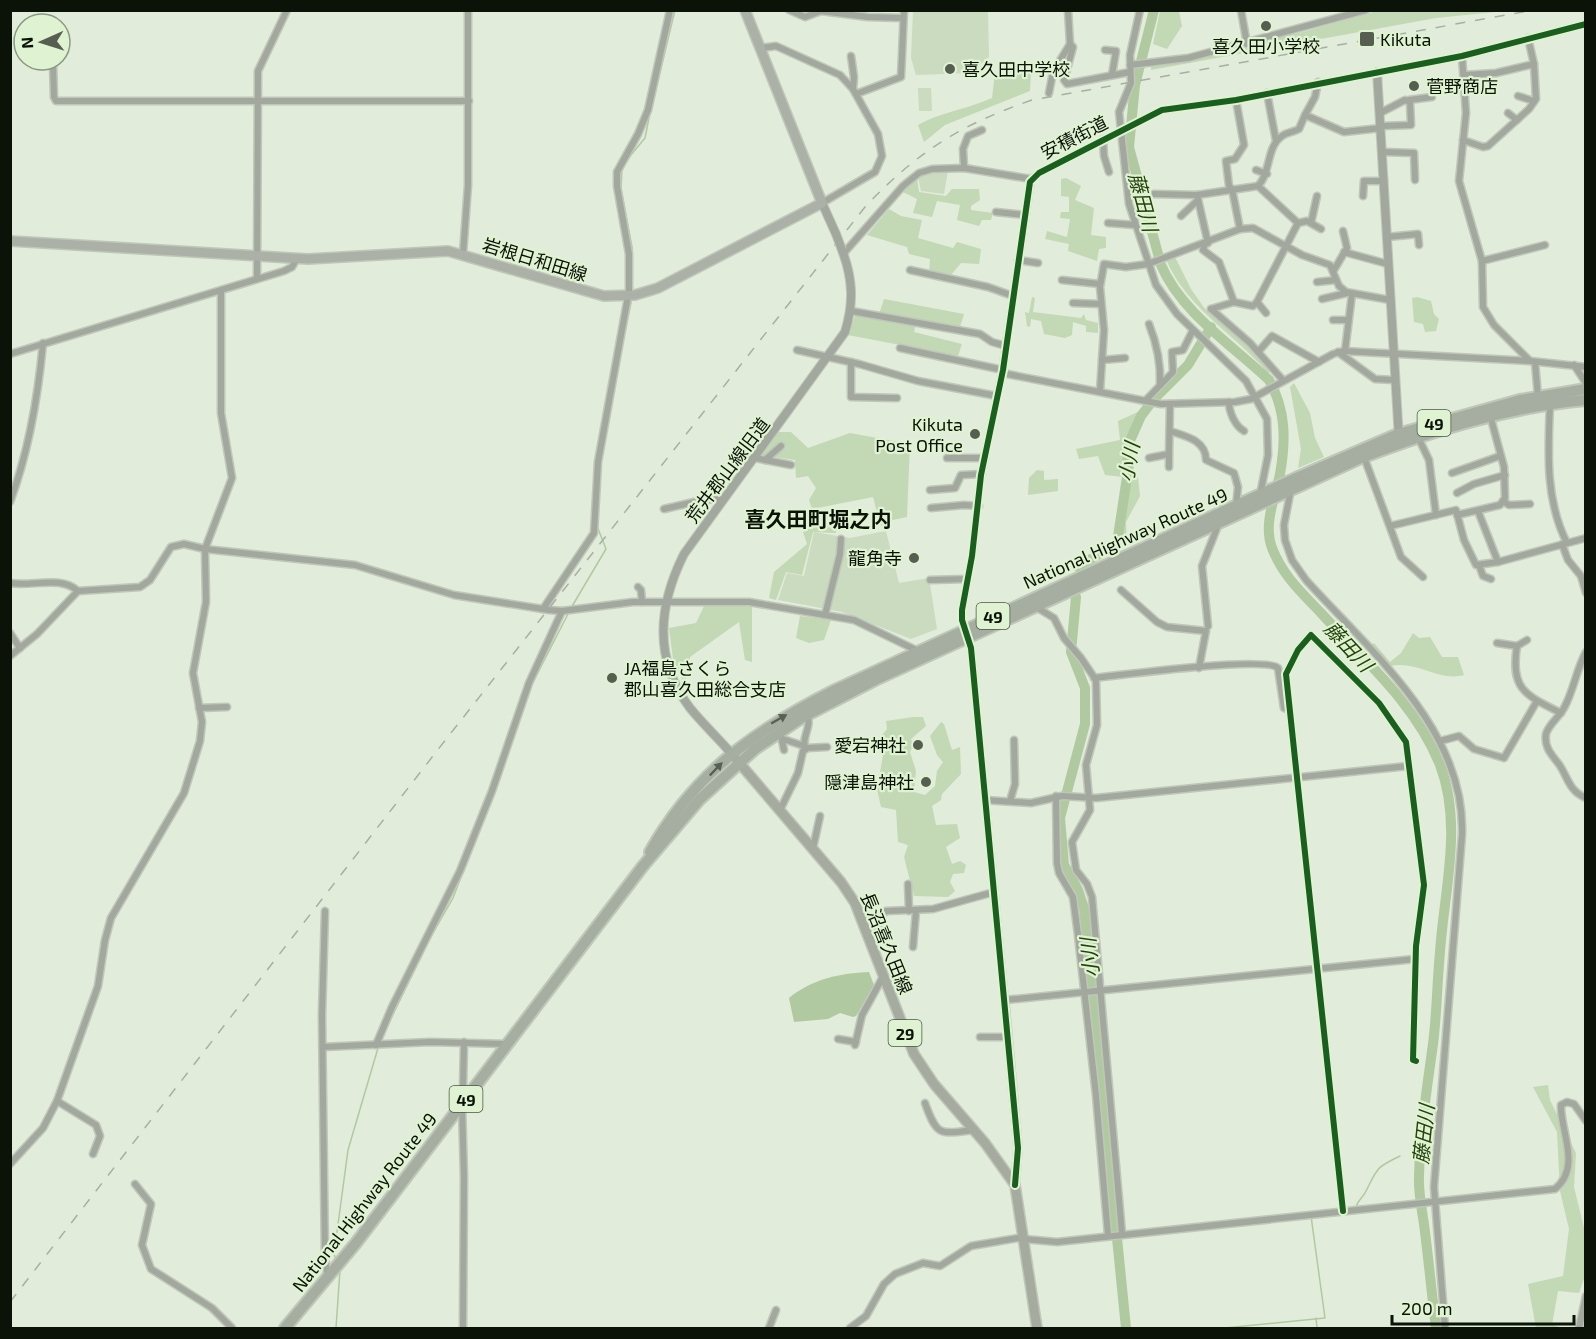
<svg xmlns="http://www.w3.org/2000/svg" width="1596" height="1339" font-family="'Exo 2','Noto Sans JP',sans-serif">
  <style>
    .green { fill: #cadbc0 }
    .forest { fill: #c3d8b5 }
    .water { fill: #b1c9a1 }
    .lines { fill: none; stroke-linecap: round; stroke-linejoin: round }
    .stream { stroke: #b1c9a1; stroke-width: 1.5 }
    .river { stroke: #b1c9a1; stroke-width: 10 }
    .minor-casing { stroke: #c0c7ba; stroke-width: 9 }
    .tertiary-casing { stroke: #c0c7ba; stroke-width: 10 }
    .secondary-casing { stroke: #c0c7ba; stroke-width: 12 }
    .primary-casing { stroke: #c0c7ba; stroke-width: 12 }
    .trunk-casing { stroke: #c0c7ba; stroke-width: 14 }
    .minor { stroke: #a3a89f; stroke-width: 6 }
    .tertiary { stroke: #a3a89f; stroke-width: 8 }
    .secondary { stroke: #abb1a7; stroke-width: 9 }
    .primary { stroke: #a5ab9f; stroke-width: 9 }
    .trunk { stroke: #a6aea1; stroke-width: 10 }
    .rail { stroke: #a8afa3; stroke-width: 1.5; stroke-dasharray: 10 10; stroke-linecap: butt }
    .tertiary-bridge-casing { stroke: #c0c7ba; stroke-width: 10; stroke-linecap: butt }
    .tertiary-bridge { stroke: #a3a89f; stroke-width: 8 }
    .cycleway-casing { stroke: #dff3d3; stroke-width: 10 }
    .cycleway { stroke: #1b5e20; stroke-width: 6 }
    .oneway { fill: #586054 }
    .poi-dot { fill: #565e51; stroke: #dff3d3; stroke-width: 2 }
    .labels { text-anchor: middle; dominant-baseline: central; stroke-width: 4.5; stroke-linejoin: round; paint-order: stroke }
    .shield { fill: #dff3d3; stroke: #4b5644; stroke-width: 1.5 }
    .shield-label { font-size: 16px; font-weight: bold; fill: #0b1207 }
    .poi-label { font-size: 18px; fill: #0b1207; stroke: #dff3d3; text-anchor: start }
    .street-label { font-size: 18px; fill: #0b1207; stroke: #dff3d3 }
    .water-label { font-size: 20px; font-style: italic; fill: #25410c; stroke: #dff3d3 }
    .quarter-label { font-size: 21px; font-weight: bold; fill: #0b1207; stroke: #dff3d3 }
  </style>
  <rect width="100%" height="100%" fill="#e1ecda"/>
  <g class="green">
    <path d="M913,11h75l1,46 -19,16 -54,2 -5,-17z"/>
    <path d="M918,88h13l1,23h-13z"/>
    <path d="M941,170l7,1 -4,23 -23,-3 -3,-14z"/>
    <path d="M886,531l13,52 30,-5 8,51 -26,10 -69,-27 -64,-12 9,-27 17,3 10,-44 36,6z"/>
  </g>
  <g class="forest">
    <path d="M1160,11h19l3,15 -15,23 -14,-5z"/>
    <path d="M1376,11h129l-69,7 -285,52v-8l152,-30z"/>
    <path d="M1031,70l-1,21 -85,34 -21,17 -6,-17c23,-13 50,-16 74,-27l3,-25z"/>
    <path d="M917,178l2,14 27,4 6,-7h27l1,11 -9,6v4l22,3 -2,7h-9l-3,6 -22,-6 3,-15 -23,-4 -5,16 -19,-4 4,-14 -14,-7z"/>
    <path d="M1066,178l15,8 -6,14 19,8 -3,27 15,2v11l-7,1 -2,12 -29,-10 1,-7 -24,-5 2,-8 20,6 3,-18 -10,-1 1,-6h8v-15l-8,-1v-17z"/>
    <path d="M889,209l12,7 21,4 -4,18 35,10 4,-6 24,7 -2,15 -18,-1 -11,13 -21,-3 1,-14 -21,-5 -2,-7 -40,-12z"/>
    <path d="M1174,255l17,34 14,20 45,37 22,25 -4,2c-34,-40 -82,-65 -102,-114z"/>
    <path d="M1032,297l3,1 -2,14 48,6 3,-4 2,6 12,3v10l-12,-1v-6l-13,-4 -1,13 -7,3 -21,-4 -3,-13 -10,-2 -1,8 -3,-1 -2,-14 4,1z"/>
    <path d="M1417,297l14,4 3,13 5,5 -3,12 -11,1 -2,-8 -9,-2 -2,-24z"/>
    <path d="M884,299l80,15 -4,13 -44,-4 -2,9 48,12 -4,12 -110,-21 8,-22 23,1z"/>
    <path d="M1294,383l16,30 5,25 9,19 -26,11 3,-19 -11,-62z"/>
    <path d="M1140,411c-13,21 -15,41 -17,66l-18,-2 -7,-19 -19,3 -3,-10 44,-9 -2,-19z"/>
    <path d="M778,432h13l17,16 42,-15 60,11 -3,73 -19,4 -5,6 -8,-6 3,-5 -5,-19 -61,12 -3,-9 7,-12 -8,-12 -12,2 -1,-18 -34,-5z"/>
    <path d="M1037,470l7,1v9l14,-1v12l-30,4 1,-17z"/>
    <path d="M1130,473l8,4 2,19 -14,26 1,20h-2l-5,-22z"/>
    <path d="M821,510l2,15 7,-5 8,-1 -2,14 -23,-1 -11,43 -16,-3 -10,28 -7,-2 5,-26 33,-28 -4,-12 5,-3 -1,-17z"/>
    <path d="M727,604l25,3v55l-7,-2 -6,-38 -49,35 -4,23 -3,1 -10,-22 -4,-31 27,-5 8,-17z"/>
    <path d="M800,616l31,4 -7,20 -15,3 -13,-5z"/>
    <path d="M1413,633l6,5 11,-1 12,20h16l6,18c-25,7 -47,-15 -74,-9l-20,-19 4,-4 16,19 11,-9z"/>
    <path d="M913,717h10l3,9 -15,13 2,6 -3,7 6,19 -2,21 11,3 10,-9 2,-15 6,-9 -6,-7 -7,-19 11,-14 3,2 8,26 8,-3 1,27 -19,20 -1,6 -9,6 4,19 21,-1 3,14 -14,9 6,17 8,-3 6,4 -2,8 -11,1 -3,8 5,9 -7,6 -34,-1 -10,-39 4,-12 -10,-3 -2,-32 -15,-3 -4,-18 7,-39 -6,-10 9,-11 -1,-8z"/>
    <path d="M1548,1085l2,15 26,53 -2,34 11,45v44l-6,17 -21,-2 -6,34 12,3h-28l-8,-44 35,-8 6,-47 -9,-38 -3,-59 -24,-45z"/>
  </g>
  <path class="water" d="M869,972l5,13 -18,31 -3,1 -13,-4 -12,6 -34,3 -5,-24c23,-19 52,-25 80,-26z"/>
  <g class="lines">
    <g class="stream">
      <path d="M657,85l18,-75"/>
      <path d="M626,161l19,-23 5,-25"/>
      <path d="M622,168l-1,21 11,58v44"/>
      <path d="M620,355l12,-57"/>
      <path d="M571,608l35,-59 -9,-23"/>
      <path d="M530,688l39,-76"/>
      <path d="M383,1035l46,-95 24,-42 16,-42"/>
      <path d="M1356,1207c2,-8 7,-9 10,-16 12,-23 9,-23 34,-35"/>
      <path d="M336,1260l-2,-6 14,-104 30,-102"/>
      <path d="M1316,1318l1,10"/>
      <path d="M336,1328l4,-58"/>
      <path d="M1225,1328l100,-10 -14,-102"/>
      <path d="M1576,1328l10,-41"/>
    </g>
    <g class="river">
      <path d="M1154,10l-19,75 -6,62 32,118c20,47 71,80 108,115 17,30 17,60 11,94 -5,24 -17,50 -8,74 11,28 29,44 49,65 43,47 95,91 119,152 23,60 4,126 0,187 -3,31 -3,61 -7,92 -6,44 -13,88 -14,132 -1,18 4,38 6,56 4,32 7,64 11,96"/>
      <path d="M1078,567l39,-24 12,-79 -3,-15 3,-6 12,-27 12,-16 35,-35 23,-38"/>
      <path d="M1076,597l-5,55 14,36v36l-25,94 4,47 14,25 6,18 42,420"/>
    </g>
    <g class="minor-casing">
      <g id="minor">
        <path d="M789,10l16,7 16,-6 47,6 35,1"/>
        <path d="M1140,10l-10,45 1,28 -12,29 10,92 27,81 21,29 69,67 21,38 1,36 -8,40"/>
        <path d="M1241,10l6,34"/>
        <path d="M1070,44l3,3 -9,33 3,4 63,-12"/>
        <path d="M761,48l15,-2 64,29 13,14 25,45 4,22 -7,16 -53,31"/>
        <path d="M1105,50l11,1 -4,24"/>
        <path d="M851,56l3,21 -1,12"/>
        <path d="M1462,56l4,57 -7,68 23,80 1,46 11,18 36,36"/>
        <path d="M53,63l1,34 2,4h413"/>
        <path d="M1130,65l58,-7 178,-48"/>
        <path d="M1465,75l31,-2 38,-9 -6,-26"/>
        <path d="M1049,93l4,-21 17,-28 -2,-34"/>
        <path d="M1267,93l9,48"/>
        <path d="M856,94l45,-17 3,-67"/>
        <path d="M1518,96l16,5"/>
        <path d="M1409,100l23,-3"/>
        <path d="M1380,113l25,-13 5,2 1,23 -30,1"/>
        <path d="M1508,113l9,7"/>
        <path d="M1305,115l10,-18 3,-15"/>
        <path d="M1103,139l1,17 5,16"/>
        <path d="M1463,140l20,7 5,-1 41,-37 7,-10 -2,-35"/>
        <path d="M1383,152l31,1 1,27"/>
        <path d="M964,168l-1,-19 5,-13 14,-6"/>
        <path d="M1256,170l11,4"/>
        <path d="M1258,186l40,37 9,-2 14,8"/>
        <path d="M1154,194l43,1 61,-9c13,-13 8,-39 24,-50 5,-4 12,-4 17,-7l6,-14 39,17 37,-4"/>
        <path d="M1197,195l11,48"/>
        <path d="M1363,196l1,-15h20"/>
        <path d="M996,212l29,3"/>
        <path d="M1181,216l17,-16"/>
        <path d="M1108,223l27,2"/>
        <path d="M1311,223l6,-27"/>
        <path d="M1240,229l13,-1 49,27 28,10 9,21 7,6 44,8"/>
        <path d="M1387,237l31,-3 1,11"/>
        <path d="M1205,244l-2,6 16,12 15,40"/>
        <path d="M1344,252l44,12"/>
        <path d="M463,254l5,-69v-175"/>
        <path d="M843,254l60,-68 16,-13 13,-4 32,-1 67,11"/>
        <path d="M1018,260l20,3"/>
        <path d="M1482,261l63,-16"/>
        <path d="M910,270l78,17 25,9"/>
        <path d="M1334,270l13,-22 -4,-17"/>
        <path d="M257,279l1,-208 29,-61"/>
        <path d="M1062,280l38,4"/>
        <path d="M1317,282l19,-2"/>
        <path d="M1322,299l25,-6"/>
        <path d="M1073,303l28,1"/>
        <path d="M1211,309l39,34 31,35"/>
        <path d="M1211,309l23,-7 19,4 4,-4"/>
        <path d="M851,311l129,23 12,8 14,4"/>
        <path d="M1266,313l-9,-11 41,-79"/>
        <path d="M1333,320h14"/>
        <path d="M1149,324c8,20 12,40 11,61"/>
        <path d="M900,348l103,22"/>
        <path d="M797,350l62,14 59,17 79,15"/>
        <path d="M1345,351l7,-57"/>
        <path d="M1258,352l14,-16 47,26"/>
        <path d="M1338,352l37,27 20,1"/>
        <path d="M10,354l274,-83 8,-4 5,-9"/>
        <path d="M1102,360l23,-2"/>
        <path d="M851,362v35l46,1"/>
        <path d="M1535,362l3,35"/>
        <path d="M1574,365l12,18"/>
        <path d="M1002,373l159,31 74,-2 16,-3 82,-45 10,-3 187,10 56,6"/>
        <path d="M1100,391l4,-61 -4,-43 4,-23 22,3 22,-3 92,-35 -8,-40 -3,-3 -3,-25 9,-2 9,-14 -8,-45"/>
        <path d="M1146,400l27,-28 -1,-20 11,-2 10,-20"/>
        <path d="M1229,402c0,10 6,24 15,29"/>
        <path d="M1550,404c-2,47 -5,96 17,139"/>
        <path d="M1170,431c15,5 36,9 36,29l28,13 4,14 -2,19"/>
        <path d="M1418,437l11,23 7,55"/>
        <path d="M1364,457l37,100 22,20"/>
        <path d="M755,458l36,7"/>
        <path d="M947,458h38"/>
        <path d="M1149,458l20,-4 1,-50"/>
        <path d="M765,460l16,-14"/>
        <path d="M1169,467v-13"/>
        <path d="M1452,473l48,-17"/>
        <path d="M1291,489l-7,36 1,15 7,20 14,20c65,72 160,150 156,255l-28,352 11,141"/>
        <path d="M930,490l25,-2 6,-13 21,-1"/>
        <path d="M1457,493l17,-9 31,-9"/>
        <path d="M1503,501l6,4 21,-1"/>
        <path d="M10,502c19,-51 28,-105 33,-159"/>
        <path d="M931,508l33,-3 15,1"/>
        <path d="M664,509l39,-9 21,-1"/>
        <path d="M1478,511l20,51"/>
        <path d="M1457,515l43,-10 5,-7 -1,-31 -14,-52"/>
        <path d="M1390,526l66,-16 8,30 12,25 22,-3 88,-24"/>
        <path d="M1562,544l6,16 13,16 5,17"/>
        <path d="M1479,565l4,11 8,3"/>
        <path d="M930,580l38,-1"/>
        <path d="M10,583c22,4 50,-8 68,8"/>
        <path d="M638,587l3,3 1,12"/>
        <path d="M1121,590l36,32 10,5 39,4 -7,37"/>
        <path d="M1036,607l18,11 10,20 17,20 15,22 1,45 -11,40 4,45 -18,32 4,28 11,14 5,13 30,336"/>
        <path d="M543,609l51,-76 4,-71 31,-171v-37l-12,-68v-14l21,-38 10,-24 22,-100"/>
        <path d="M825,615l15,-61 1,-15"/>
        <path d="M1208,626l-6,-60 17,-43"/>
        <path d="M10,633l10,15"/>
        <path d="M1497,643l20,3 10,-6"/>
        <path d="M1517,646c-7,43 8,49 44,67"/>
        <path d="M1586,652c-10,18 -12,38 -22,56 -4,8 -16,17 -18,26 -2,13 5,20 12,29 10,13 10,28 28,35"/>
        <path d="M10,656l27,-22 41,-43 62,-4 10,-7 21,-33 13,-3 21,5 150,16 99,30 95,15 13,1 71,-9h116l105,18 64,31"/>
        <path d="M1094,678c26,-3 172,-22 184,-10l6,40 6,2"/>
        <path d="M199,708l28,-1"/>
        <path d="M781,736l3,14"/>
        <path d="M783,739l21,7"/>
        <path d="M1440,741l19,-5 15,13 30,9 33,-57"/>
        <path d="M806,749c-6,-11 7,-22 1,-35"/>
        <path d="M1056,796l1,67 2,10 14,24 5,38 18,160 12,140"/>
        <path d="M985,800l46,3 31,-7 34,2 312,-32"/>
        <path d="M1010,801l5,-17 -1,-44"/>
        <path d="M780,810l18,-37 5,-22 4,-3 20,-1"/>
        <path d="M813,848l7,-32"/>
        <path d="M908,884l1,27"/>
        <path d="M325,911l-3,104 3,245 3,17"/>
        <path d="M873,942c8,-9 2,-22 13,-31l47,-2 61,-17"/>
        <path d="M913,947l3,-36"/>
        <path d="M1005,1000l410,-41"/>
        <path d="M1005,1004l-34,-356 -9,-28v-10l10,-54 9,-81 21,-102 29,-194 8,-6 123,-63 74,-10 226,-44 124,-32"/>
        <path d="M980,1037h28"/>
        <path d="M838,1039l18,3"/>
        <path d="M464,1042l-1,48 4,7"/>
        <path d="M376,1045l16,-38 68,-136 32,-80 37,-108 33,-72"/>
        <path d="M855,1045l7,-30 22,-40"/>
        <path d="M323,1047l107,-5 77,2"/>
        <path d="M57,1101l39,24 4,11 -7,18"/>
        <path d="M925,1103c12,34 15,31 49,27"/>
        <path d="M462,1105l2,72 -1,151"/>
        <path d="M10,1164l33,-36 14,-27 41,-115 7,-46 6,-22 73,-125 16,-52 2,-19 -9,-49 13,-71 -1,-53 27,-71 -11,-65v-122"/>
        <path d="M135,1184l16,20 -9,41 9,24 61,39 20,20"/>
        <path d="M1343,1211l-57,-537 12,-24 13,-15 68,68 27,39 18,143 -8,61 -3,114 3,1"/>
        <path d="M1024,1239l33,3 498,-53c27,-22 5,-58 6,-84l6,-3 7,2 12,17"/>
        <path d="M769,1328l7,-18"/>
        <path d="M850,1328l16,-12 18,-32 11,-10 28,-11 17,3 31,-20 53,-9"/>
        <path d="M1579,1328l7,-32"/>
      </g>
    </g>
    <g class="tertiary-casing">
      <g id="tertiary">
        <path d="M1377,72l22,367"/>
        <path d="M822,203l14,31"/>
        <path d="M731,753c-13,-15 -28,-29 -41,-45 -37,-49 -32,-102 -6,-154l161,-222c9,-29 8,-53 -3,-82"/>
        <path d="M1005,1004l13,144 -3,37"/>
      </g>
    </g>
    <g class="secondary-casing">
      <path id="secondary" d="M10,241l298,18 140,-8 156,45 31,-1 23,-7 164,-85 -77,-193"/>
    </g>
    <g class="primary-casing">
      <path id="primary" d="M736,759l105,123 14,21 59,151 20,30 51,59 30,42 22,143"/>
    </g>
    <g class="trunk-casing">
      <g id="trunk">
        <path d="M650,852c45,-80 106,-122 185,-162l461,-212 102,-44 122,-34 66,-11"/>
        <path d="M285,1328l71,-85 287,-377 57,-67 55,-50 48,-32 72,-37 486,-222c73,-28 147,-51 225,-58"/>
      </g>
    </g>
    <use href="#minor" class="minor"/>
    <use href="#tertiary" class="tertiary"/>
    <use href="#secondary" class="secondary"/>
    <use href="#primary" class="primary"/>
    <use href="#trunk" class="trunk"/>
    <path class="rail" d="M10,1302l426,-550 429,-545c53,-56 95,-82 167,-107l502,-90"/>
    <g class="tertiary-bridge-casing">
      <path id="tertiary-bridge" d="M836,234l6,16"/>
    </g>
    <use href="#tertiary-bridge" class="tertiary-bridge"/>
    <g class="cycleway-casing">
      <g id="cycleway">
        <path d="M1015,1185l3,-37 -47,-500 -9,-28v-10l10,-54 9,-81 22,-105 27,-188 9,-9 123,-63 74,-10 226,-44 124,-32"/>
        <path d="M1343,1211l-57,-537 12,-24 13,-15 68,68 27,39 18,143 -8,61 -3,114 3,1"/>
      </g>
    </g>
    <use href="#cycleway" class="cycleway"/>
  </g>
  <defs><path id="oneway-solid" d="M-6-.8H1V-3.2L6.5 0L1 3.2V.8H-6Z" transform="scale(1.5)"/></defs>
  <g class="oneway">
    <use href="#oneway-solid" transform="translate(779 719) rotate(-30)"/>
    <use href="#oneway-solid" transform="translate(716 769) rotate(-46)"/>
  </g>
  <g class="poi-dot">
    <circle cx="1266" cy="26" r="6"/>
    <rect x="1359" y="31" width="16" height="16" rx="3"/>
    <circle cx="950" cy="69" r="6"/>
    <circle cx="1414" cy="86" r="6"/>
    <circle cx="975" cy="434" r="6"/>
    <circle cx="914" cy="558" r="6"/>
    <circle cx="612" cy="678" r="6"/>
    <circle cx="918" cy="745" r="6"/>
    <circle cx="926" cy="782" r="6"/>
  </g>
  <g class="labels">
    <g class="shield">
      <rect x="1417.5" y="410" width="33" height="26" rx="4.5"/>
      <rect x="976.5" y="603" width="33" height="26" rx="4.5"/>
      <rect x="888.5" y="1020" width="33" height="26" rx="4.5"/>
      <rect x="449.5" y="1086" width="33" height="26" rx="4.5"/>
    </g>
    <g class="shield-label">
      <text x="1434" y="423">49</text>
      <text x="993" y="616">49</text>
      <text x="905" y="1033">29</text>
      <text x="466" y="1099">49</text>
    </g>
    <g class="poi-label">
      <text x="1380" y="39">Kikuta</text>
      <text x="1266" y="46" text-anchor="middle">喜久田小学校</text>
      <text x="962" y="69">喜久田中学校</text>
      <text x="1426" y="86">菅野商店</text>
      <text x="963" y="424" text-anchor="end">Kikuta<tspan x="963" dy="21">Post Office</tspan></text>
      <text x="902" y="558" text-anchor="end">龍角寺</text>
      <text x="624" y="668">JA福島さくら<tspan x="624" dy="21">郡山喜久田総合支店</tspan></text>
      <text x="906" y="745" text-anchor="end">愛宕神社</text>
      <text x="914" y="782" text-anchor="end">隠津島神社</text>
    </g>
    <g class="street-label">
      <text transform="translate(1074 137) rotate(-27)">安積街道</text>
      <text transform="translate(535 259) rotate(17)">岩根日和田線</text>
      <text transform="translate(727 470) rotate(-53)">荒井郡山線旧道</text>
      <text transform="translate(1125 538) rotate(-24)">National Highway Route 49</text>
      <text transform="translate(887 943) rotate(68)">長沼喜久田線</text>
      <text transform="translate(364 1202) rotate(-52)">National Highway Route 49</text>
    </g>
    <g class="water-label">
      <text transform="translate(1144 202) rotate(75)">藤田川</text>
      <text transform="translate(1128 462) rotate(-80)">小川</text>
      <text transform="translate(1349 646) rotate(47)">藤田川</text>
      <text transform="translate(1089 958) rotate(-96)">小川</text>
      <text transform="translate(1423 1134) rotate(-84)">藤田川</text>
    </g>
    <g class="quarter-label">
      <text x="818" y="518">喜久田町堀之内</text>
    </g>
  </g>
  <rect width="1596" height="1339" fill="none" stroke="#0b1207" stroke-width="24"/>
  <g transform="translate(42 42) rotate(267)"><circle r="28" fill="#dff3d3" stroke="#8a9981" stroke-width="1.5"/>
  <path d="M0-4.5L10 22L0 15L-10 22Z" fill="#565e51"/>
  <text y="-9" font-size="16" font-weight="bold" text-anchor="middle" fill="#0b1207">N</text>
  </g>
  <path d="M1392 1315v9h182v-9" fill="none" stroke="#0b1207" stroke-width="3"/>
  <text x="1401" y="1315" font-size="18" fill="#0b1207" stroke="#dff3d3" stroke-width="4.5" paint-order="stroke">200 m</text>
</svg>
